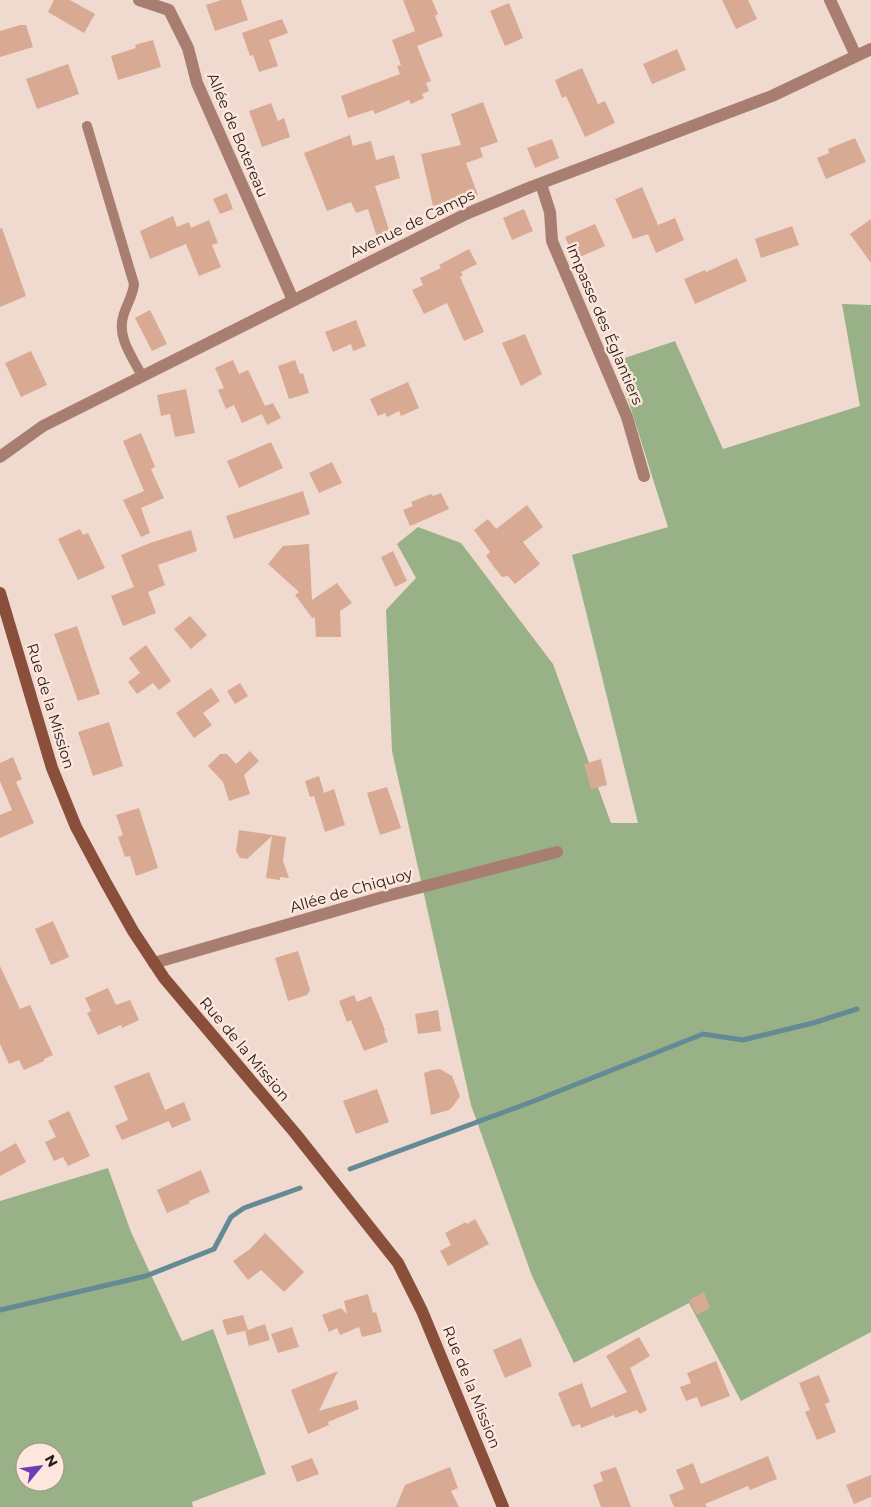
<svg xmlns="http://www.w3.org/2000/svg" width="871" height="1507" font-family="Montserrat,sans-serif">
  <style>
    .forest { fill: #99b186; fill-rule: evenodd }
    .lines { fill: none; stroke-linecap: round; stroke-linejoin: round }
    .stream { stroke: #648b95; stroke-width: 5 }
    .building { fill: #d9aa93 }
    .service { stroke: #a77e6f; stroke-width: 10 }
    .minor { stroke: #a77e6f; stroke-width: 12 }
    .secondary { stroke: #894f3a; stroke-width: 12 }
    .labels { text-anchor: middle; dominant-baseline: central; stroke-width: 5; stroke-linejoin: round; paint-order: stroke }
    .street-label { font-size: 15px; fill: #241c18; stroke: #fde6db }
  </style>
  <rect width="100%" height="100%" fill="#f0d9ce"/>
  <g class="forest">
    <path d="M842,304l29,1v1027l-130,69 -52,-98 -115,60 -42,-87 -61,-171 -79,-354 -6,-141 30,-32 -19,-34 21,-17 43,16 92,121 58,159h27l-66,-268 96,-28 -52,-166 59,-20 48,108 137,-43z"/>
    <path d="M108,1168l23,64 51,109 31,-12 53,145 -74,28 1,5h-193v-306zM25,1452h30v30h-30z"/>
  </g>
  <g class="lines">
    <g class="stream">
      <path d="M350,1169l184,-68 169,-67 40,6 70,-17 44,-14"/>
      <path d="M0,1310l146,-34 68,-27 17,-32 13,-9 56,-20"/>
    </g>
  </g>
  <g class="building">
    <path d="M54,0h16l25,14 -11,19 -36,-21z"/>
    <path d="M221,0h20l7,20 -33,11 -9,-26z"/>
    <path d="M403,0h29l6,14 -3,2 8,20 -26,10 14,35 -5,2 3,8 -7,3 2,4 -13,6 -2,-4 -34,14 -2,-4 -25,8 -7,-22 59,-22 -3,-8 4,-1 -9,-25 23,-9z"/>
    <path d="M722,0h26l9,19 -21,10z"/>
    <path d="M509,3l14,35 -18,8 -15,-35z"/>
    <path d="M282,19l6,14 -19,7 9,26 -19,6 -6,-17 -3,1 -8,-23z"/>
    <path d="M20,25h6l7,22 -33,10v-26z"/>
    <path d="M153,40l8,27 -43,13 -7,-24 25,-8 -1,-3z"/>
    <path d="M677,49l9,21 -34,14 -9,-20z"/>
    <path d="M68,64l11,30 -42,15 -11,-30z"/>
    <path d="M582,68l16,36 7,-3 10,22 -30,14 -19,-41 -4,2 -7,-18z"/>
    <path d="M483,102l15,40 -18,6 3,9 -17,6 12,32 -15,6 -1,-4 -29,9 -12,-52 40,-9 -10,-31z"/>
    <path d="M271,103l7,18 6,-3 6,19 -28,10 -13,-36z"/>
    <path d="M350,135l3,11 18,-5 5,19 18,-5 6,23 -25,8 15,47 -13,4 -9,-28 -12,4 -5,-11 -24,9 -23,-58z"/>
    <path d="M855,138l11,24 -40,17 -9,-21 12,-5 -1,-4z"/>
    <path d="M552,139l7,19 -24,10 -8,-20z"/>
    <path d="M642,187l16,38 17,-7 9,22 -28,13 -8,-19 -15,5 -18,-40z"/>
    <path d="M227,193l6,16 -13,5 -7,-15z"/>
    <path d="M524,209l9,22 -21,9 -9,-22z"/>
    <path d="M173,216l4,11 12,-5 2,6 18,-8 9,23 -6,2 9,22 -22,9 -13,-32 -36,15 -10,-28z"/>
    <path d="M871,219v44l-21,-29z"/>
    <path d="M595,224l10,22 -30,13 -10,-22z"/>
    <path d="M792,226l7,19 -38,13 -6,-19z"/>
    <path d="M2,228l24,68 -26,11v-78z"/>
    <path d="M469,249l8,15 -16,8 2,3 -3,2 24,55 -20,9 -17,-38 -23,11 -12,-24 11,-5 -3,-7 21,-10 -2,-3z"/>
    <path d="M737,258l10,23 -52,23 -11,-25 21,-9 1,2z"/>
    <path d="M150,310l17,34 -15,7 -17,-33z"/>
    <path d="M356,320l10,26 -13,5 -2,-7 -18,8 -8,-20z"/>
    <path d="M525,334l17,40 -21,12 -19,-43z"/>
    <path d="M31,351l16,34 -26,12 -16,-34z"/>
    <path d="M233,360l6,14 9,-4 17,36 8,-3 8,15 -14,7 -5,-11 -20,9 -8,-18 -8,4 -8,-19 6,-2 -9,-20z"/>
    <path d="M295,360l5,14 3,-1 6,20 -20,6 -11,-33z"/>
    <path d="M408,382l11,26 -18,8 -2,-5 -12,6 -2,-4 -7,3 -8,-17z"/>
    <path d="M186,389l9,44 -20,4 -5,-23 -9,2 -4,-21z"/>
    <path d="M141,433l14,34 -4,2 13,29 -23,10 9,25 -9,4 -18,-37 21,-9 -21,-50z"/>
    <path d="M271,442l12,26 -44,20 -12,-27z"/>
    <path d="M332,462l10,21 -23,10 -10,-20z"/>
    <path d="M303,491l7,23 -76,25 -8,-23z"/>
    <path d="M441,493l8,16 -39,17 -7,-16 10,-4 -2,-4 20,-8 2,2z"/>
    <path d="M527,505l16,22 -20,15 17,22 -25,20 -7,-8 -6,1 -8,-10 -8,-11 4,-4 -16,-22 14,-11 8,10z"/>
    <path d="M80,529l3,6 5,-2 17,35 -27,12 -20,-41z"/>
    <path d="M191,530l6,21 -39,14 7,20 -17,7 8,21 -33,13 -12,-30 23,-9 -13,-32 29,-12z"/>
    <path d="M309,544l3,56 25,-17 15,20 -12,8 1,26h-25l-1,-18 -2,-3v3l-18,-24 4,-3 -31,-28 15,-18z"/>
    <path d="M393,551l14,30 -12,6 -14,-30z"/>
    <path d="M190,616l17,19 -16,14 -17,-20z"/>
    <path d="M77,626l23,68 -22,7 -24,-67z"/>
    <path d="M146,645l25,36 -12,9 -6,-7 -16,11 -9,-12 12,-9 -11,-15z"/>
    <path d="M240,683l8,13 -13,8 -8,-13z"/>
    <path d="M211,688l9,13 -17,12 9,12 -18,13 -18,-25z"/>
    <path d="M109,722l14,44 -30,10 -15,-44z"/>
    <path d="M250,751l9,10 -15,14 6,19 -21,7 -6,-19 -15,-16 12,-12h7l9,10z"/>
    <path d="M13,757l9,22 -6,3 18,41 -34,15v-23l12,-5 -12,-29v-18z"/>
    <path d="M601,759l6,26 -16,4 -7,-25z"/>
    <path d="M319,776l5,17 10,-4 11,36 -20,7 -11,-36 -4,1 -5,-16z"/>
    <path d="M387,787l14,41 -21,7 -13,-42z"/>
    <path d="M139,808l19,60 -22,8 -6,-20 -5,1 -7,-20 5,-2 -7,-20z"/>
    <path d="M239,830l47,7 -3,24 6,17 -9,-1v3l-14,-2 6,-42 -25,23 -7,-1 -4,-7z"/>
    <path d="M53,921l16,36 -18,8 -16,-36z"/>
    <path d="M298,951l12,39 -3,5 -19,6 -13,-43z"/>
    <path d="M0,966l20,43 10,-4 23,50 -9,4v2l-20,9 -5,-10 -10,4 -9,-20z"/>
    <path d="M108,988l8,17 14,-5 9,20 -17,8 -1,-3 -23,10 -11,-22 4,-2 -6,-13z"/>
    <path d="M354,995l3,7 14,-6 14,34 -1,1 4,11 -24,9 -13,-31 -4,2 -8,-21z"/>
    <path d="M438,1010l3,21 -23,3 -3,-20z"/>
    <path d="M440,1069l12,7 8,20 -6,9 -5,5 -18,5 -7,-42 8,-3z"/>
    <path d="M149,1072l16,38 19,-8 7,18 -19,8 -3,-7 -47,19 -7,-14 13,-6 -14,-34z"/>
    <path d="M377,1089l12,33 -33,12 -13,-33z"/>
    <path d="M69,1111l21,45 -22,10 -5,-9 -9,4 -9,-19 11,-5 -8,-16z"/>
    <path d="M16,1143l10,19 -26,14v-24z"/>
    <path d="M201,1170l9,22 -21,9 1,2 -23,10 -10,-23z"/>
    <path d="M475,1219l14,25 -41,22 -8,-15 11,-6 -6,-12 21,-11 1,2z"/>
    <path d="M265,1233l39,39 -20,20 -23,-22 -13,10 -15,-19 17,-12z"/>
    <path d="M704,1292l6,16 -13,7 -8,-15z"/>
    <path d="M368,1294l5,19 3,-1 6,20 -20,5 -3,-10 -19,8 -3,-7 -8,4 -7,-17 19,-7 6,6 -3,-13z"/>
    <path d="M243,1315l5,15 -21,5 -5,-15z"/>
    <path d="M265,1324l5,16 -21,6 -4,-15z"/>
    <path d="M292,1327l7,20 -21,6 -7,-19z"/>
    <path d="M639,1337l11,19 -20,12 17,42 -7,4 -3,-4 -22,8 -1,-3 -33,13 -1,-4 -8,3 -14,-34 24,-10 9,25 36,-16 -21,-36z"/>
    <path d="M521,1338l11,28 -27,12 -12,-28z"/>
    <path d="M716,1361l14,35 -29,11 -4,-10 -11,4 -6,-14 11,-4 -4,-10z"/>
    <path d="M338,1371l-19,40 37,-11 3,9 -31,13 1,3 -21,9 -17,-44z"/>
    <path d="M819,1375l11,27 -5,2 11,28 -19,8 -12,-28 5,-2 -11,-27z"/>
    <path d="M768,1456l9,23 -27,11 -2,-4 -43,18 2,3h-33l-5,-12 15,-6 -8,-19 17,-7 8,21z"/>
    <path d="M312,1458l7,16 -22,8 -6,-16z"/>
    <path d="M450,1467l8,21 -7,3 8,16h-63l9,-22z"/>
    <path d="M616,1467l15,40h-30l-8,-22 10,-4 -3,-9z"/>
    <path d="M871,1475v22l-17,7 -8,-19z"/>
  </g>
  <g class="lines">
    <path class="service" d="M87,126l47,158c-1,12 -8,21 -11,33 -6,21 10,41 19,59"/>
    <g class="minor">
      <path d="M139,0l30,10 19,38 9,35 96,217"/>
      <path d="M830,0l26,56"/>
      <path d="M541,184l9,28 2,29 75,176 17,59"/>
      <path d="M0,457l43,-31 423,-212 65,-27 241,-91 99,-47"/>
      <path d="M154,963l229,-66 174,-45"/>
    </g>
    <path class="secondary" d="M0,593l52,175 24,59 30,56 27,48 31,47 131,155 103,130 24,48 81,196"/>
  </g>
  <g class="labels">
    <g class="street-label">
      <text transform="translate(238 135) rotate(67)">Allée de Botereau</text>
      <text transform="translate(412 223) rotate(-26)">Avenue de Camps</text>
      <text transform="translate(605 324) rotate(67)">Impasse des Églantiers</text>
      <text transform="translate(51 706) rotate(73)">Rue de la Mission</text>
      <text transform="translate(351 890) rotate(-16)">Allée de Chiquoy</text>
      <text transform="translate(245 1049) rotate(50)">Rue de la Mission</text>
      <text transform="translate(472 1387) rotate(68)">Rue de la Mission</text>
    </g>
  </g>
  <g transform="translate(40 1467) rotate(61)"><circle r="24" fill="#fde6db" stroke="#a6958d"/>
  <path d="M0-4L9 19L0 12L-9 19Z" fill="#6f3bb2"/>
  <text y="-8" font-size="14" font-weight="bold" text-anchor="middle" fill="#241c18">N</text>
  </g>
</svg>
